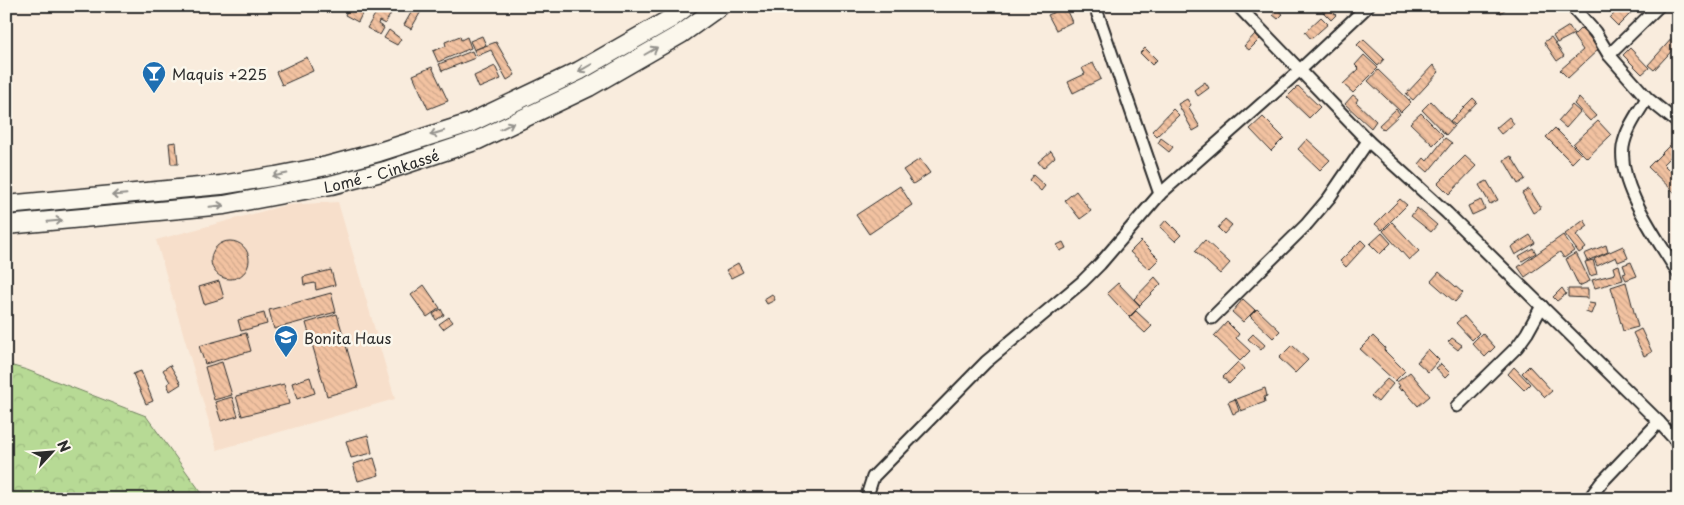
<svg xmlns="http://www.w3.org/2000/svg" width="1684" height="505" font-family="'Playpen Sans',sans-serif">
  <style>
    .built { fill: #f7dfcb }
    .forest { fill: url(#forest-crowns); stroke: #718260 }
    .building { fill: url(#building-back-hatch); stroke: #2b2b2b }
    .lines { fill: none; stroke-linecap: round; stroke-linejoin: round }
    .minor-casing { stroke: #2b2b2b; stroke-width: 15 }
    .trunk-casing { stroke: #2b2b2b; stroke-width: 21 }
    .minor { stroke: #fbf7ec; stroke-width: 11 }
    .trunk { stroke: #fbf7ec; stroke-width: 18 }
    .oneway { stroke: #93918c }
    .labels { text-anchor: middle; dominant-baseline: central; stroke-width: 5; stroke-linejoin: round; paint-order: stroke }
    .poi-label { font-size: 15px; fill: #2b2b2b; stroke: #fbf7ec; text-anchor: start }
    .street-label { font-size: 15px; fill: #2b2b2b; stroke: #fbf7ec }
  </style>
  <defs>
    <pattern id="forest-crowns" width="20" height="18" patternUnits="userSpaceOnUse" patternTransform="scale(1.25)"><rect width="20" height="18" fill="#b7da95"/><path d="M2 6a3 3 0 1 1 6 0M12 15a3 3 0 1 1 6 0" fill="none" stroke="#9ebb81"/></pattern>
    <pattern id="building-back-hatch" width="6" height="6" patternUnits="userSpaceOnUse" patternTransform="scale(1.25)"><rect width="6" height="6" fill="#f2c2a1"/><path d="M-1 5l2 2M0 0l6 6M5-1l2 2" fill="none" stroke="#d0a78b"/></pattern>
  </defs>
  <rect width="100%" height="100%" fill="#f9ecdd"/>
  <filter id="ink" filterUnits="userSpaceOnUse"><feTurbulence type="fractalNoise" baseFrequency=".02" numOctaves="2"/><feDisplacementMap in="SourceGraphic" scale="10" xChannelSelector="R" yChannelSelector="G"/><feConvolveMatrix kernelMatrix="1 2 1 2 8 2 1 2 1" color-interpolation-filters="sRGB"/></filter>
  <g filter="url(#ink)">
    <path class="built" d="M338,202l57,197 -178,51 -61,-210 130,-35z"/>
    <path class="forest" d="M6,364l21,6 119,46 60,83h-200z"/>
    <g class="building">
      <path d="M349,6l16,2 -7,14 -13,-7z"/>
      <path d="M380,6h15l-10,18 -6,-3 -1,3 6,4 -4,7 -13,-7z"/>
      <path d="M415,6h9l-13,23 -7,-4z"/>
      <path d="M1328,6l8,9 -5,5 -9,-9z"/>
      <path d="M1495,6h14l-8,7z"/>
      <path d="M1621,6h17l-20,20 -8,-8z"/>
      <path d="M1065,7l7,15 -16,8 -8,-15z"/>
      <path d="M1277,9l6,5 -5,5 -5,-4z"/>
      <path d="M1321,17l7,7 -17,15 -6,-7z"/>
      <path d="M1569,26l5,8 -17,9 -4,-7z"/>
      <path d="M1581,28l19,20 -32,30 -8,-8 23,-20 -10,-14z"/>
      <path d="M389,30l12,9 -4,6 -13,-7z"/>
      <path d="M1255,34l5,5 -11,11 -5,-4z"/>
      <path d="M460,36l1,4 6,-3 4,11 -33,14 -5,-11 13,-5 -1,-4z"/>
      <path d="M482,36l4,9 -12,5 -4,-9z"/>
      <path d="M1674,36l4,3v5l-24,26 -6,-5z"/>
      <path d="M1551,37l13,19 -7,5 -13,-19z"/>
      <path d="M1363,39l21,20 -6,7 -21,-21z"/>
      <path d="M496,42l19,33 -8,5 -16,-30 -14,6 -3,-6z"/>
      <path d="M1145,48l12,12 -5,5 -12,-12z"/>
      <path d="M1630,48l19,20 -7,6 -19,-19z"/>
      <path d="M472,51l3,7 -33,13 -3,-7z"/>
      <path d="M1364,55l14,13 -25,25 -10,-9 16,-15 -4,-4z"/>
      <path d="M307,57l6,14 -31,14 -6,-13z"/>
      <path d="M1093,63l8,16 -28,14 -5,-11 17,-8 -3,-6z"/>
      <path d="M1433,65l6,7 -26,28 -7,-6z"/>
      <path d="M495,66l6,13 -22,9 -5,-12z"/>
      <path d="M432,67l16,34 -20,8 -15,-34z"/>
      <path d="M1378,70l33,32 -10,10 -33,-31z"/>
      <path d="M1205,82l4,6 -11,8 -4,-6z"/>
      <path d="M1298,86l22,21 -11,11 -22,-21z"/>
      <path d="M1353,95l5,4 -2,3 20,19 -5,7 -26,-24z"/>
      <path d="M1473,98l4,4 -22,23 -5,-4z"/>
      <path d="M1579,98l17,18 -6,5 -16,-17z"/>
      <path d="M1187,99l4,6 -3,2 12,20 -7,4 -15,-27z"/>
      <path d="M1431,101l23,25 -8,9 -24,-25z"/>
      <path d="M1572,105l8,7 -14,16 -8,-7z"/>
      <path d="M1173,109l6,6 -22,21 -5,-5z"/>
      <path d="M1396,109l4,5 -17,16 -4,-5z"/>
      <path d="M1421,113l22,22 -10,10 -23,-22z"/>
      <path d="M1263,117l21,21 -13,13 -21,-22z"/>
      <path d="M1509,117l5,7 -13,10 -5,-6z"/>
      <path d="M1598,121l13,14 -24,23 -14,-14z"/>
      <path d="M1555,128l26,26 -9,9 -26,-26z"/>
      <path d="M1161,138l12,9 -4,5 -11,-9z"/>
      <path d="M1445,138l7,5 -24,29 -9,-8 5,-6 3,3z"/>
      <path d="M1307,139l23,21 -10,10 -22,-21z"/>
      <path d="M1676,139l2,2v8l-15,15 15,15v13l-2,2 -28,-27z"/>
      <path d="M176,142l2,22h-7l-2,-21z"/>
      <path d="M1051,151l4,6 -12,11 -5,-6z"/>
      <path d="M1465,156l11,10 -27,28 -11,-11z"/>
      <path d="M1511,156l14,23 -7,5 -14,-24z"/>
      <path d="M920,159l10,14 -17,11 -10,-14z"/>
      <path d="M1033,175l12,11 -4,5 -12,-11z"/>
      <path d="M1487,181l11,19 -8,4 -11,-19z"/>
      <path d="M900,186l12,19 -43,29 -13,-19z"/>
      <path d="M1529,189l12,19 -8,5 -11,-20z"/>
      <path d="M1076,191l15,20 -11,8 -15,-19z"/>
      <path d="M1400,199l7,6 -25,25 -7,-6z"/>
      <path d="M1481,200l4,9 -13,6 -4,-9z"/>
      <path d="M1417,208l20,17 -6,7 -20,-16z"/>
      <path d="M1225,219l7,6 -8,9 -6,-6z"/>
      <path d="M1166,220l15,15 -6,6 -15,-14z"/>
      <path d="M1584,220l4,6 -12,9 10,13 -7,5 -14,-19z"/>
      <path d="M1392,222l27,29 -10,9 -26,-29z"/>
      <path d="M1382,233l9,10 -11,11 -10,-10z"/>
      <path d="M1530,235l5,8 -20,12 -4,-8z"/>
      <path d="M1563,235l11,16 -10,7 -4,-6 -35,25 -7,-10z"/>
      <path d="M1205,240l25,23 -10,11 -25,-23z"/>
      <path d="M1361,240l5,5 -20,22 -6,-6z"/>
      <path d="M1141,241l18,18 -10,10 -19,-17z"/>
      <circle cx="230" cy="260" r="19"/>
      <path d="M1063,242l3,6 -6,3 -3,-6z"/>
      <path d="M1606,245l2,7 -21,9 -3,-7z"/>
      <path d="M1623,246l5,12 -10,4 -2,-5 -19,9 -3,-7z"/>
      <path d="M1533,248l3,5 -14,8 -3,-5z"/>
      <path d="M1576,253l14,28 -11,5 -13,-27z"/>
      <path d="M1593,260l4,14 -7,2 -5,-14z"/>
      <path d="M1631,262l6,14 -11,4 -3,-6 3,-1 -3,-8z"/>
      <path d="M738,263l5,9 -12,6 -5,-8z"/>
      <path d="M1619,265l4,15 -28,8 -3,-8 23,-6 -2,-7z"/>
      <path d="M331,270l4,15 -19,5 -1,-7 -11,2 -1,-8z"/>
      <path d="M1439,272l24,21 -8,9 -24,-21z"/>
      <path d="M1155,277l6,7 -21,21 -6,-6z"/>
      <path d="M219,281l5,17 -20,6 -5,-17z"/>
      <path d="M1626,282l12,45 -15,4 -12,-44z"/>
      <path d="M1118,283l22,23 -11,11 -22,-24z"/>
      <path d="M424,285l16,23 -13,9 -16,-22z"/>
      <path d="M1562,288l4,6 -9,7 -4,-4z"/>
      <path d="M1568,289h20v9l-20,-1z"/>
      <path d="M331,293l5,19 -62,17 -5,-19z"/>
      <path d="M772,294l3,6 -8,4 -3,-5z"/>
      <path d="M1243,299l12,11 -12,12 -11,-10z"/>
      <path d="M1589,303l6,1 -4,10 -5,-2z"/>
      <path d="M441,309l3,6 -8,5 -3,-6z"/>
      <path d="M1257,309l23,22 -7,7 -23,-22z"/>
      <path d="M1136,311l16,15 -7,7 -16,-15z"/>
      <path d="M264,313l3,11 -26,7 -3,-11z"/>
      <path d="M337,314l21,73 -31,9 -21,-73z"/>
      <path d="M1464,316l15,17 -7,7 -16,-17z"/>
      <path d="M449,317l4,5 -10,7 -4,-5z"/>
      <path d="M1227,322l12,12 -3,4 14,13 -10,10 -26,-25z"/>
      <path d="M1641,329l11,23 -8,4 -11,-23z"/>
      <path d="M246,333l5,18 -46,13 -6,-18z"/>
      <path d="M1482,333l13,14 -10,10 -13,-14z"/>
      <path d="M1253,334l12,11 -4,5 -13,-11z"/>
      <path d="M1373,336l12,12 -1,2 21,21 -10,10 -35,-32z"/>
      <path d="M1452,338l10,7 -4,5 -10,-8z"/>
      <path d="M1292,345l16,15 -13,13 -16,-15z"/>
      <path d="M1428,349l11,11 -11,12 -11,-10z"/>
      <path d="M222,362l10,33 -18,5 -9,-33z"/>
      <path d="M1238,362l6,7 -15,15 -6,-7z"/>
      <path d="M1441,364l9,9 -5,5 -9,-10z"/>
      <path d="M170,365l11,19 -11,7 -3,-7 3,-2 -7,-12z"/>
      <path d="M1529,366l23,25 -7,6 -23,-24z"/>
      <path d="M1514,367l16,17 -6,6 -16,-16z"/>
      <path d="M141,371l12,30 -7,3 -13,-30z"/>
      <path d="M1410,372l20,24 -12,10 -15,-17 -2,2 -3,-4 2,-1 -3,-4z"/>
      <path d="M310,377l5,16 -18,6 -5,-16z"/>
      <path d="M1387,379l6,5 -15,18 -7,-6z"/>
      <path d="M284,384l5,20 -47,12 -6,-20z"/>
      <path d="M1265,388l2,8 -3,1 1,5 -24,9 -5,-12z"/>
      <path d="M232,397l6,19 -17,5 -6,-19z"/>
      <path d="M1235,399l4,12 -6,3 -5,-12z"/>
      <path d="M368,435l4,18 -21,5 -5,-17z"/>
      <path d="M374,458l5,17 -21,6 -5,-17z"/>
    </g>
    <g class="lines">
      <g class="minor-casing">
        <g id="minor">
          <path d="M1095,6l65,188"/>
          <path d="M1238,6l130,135 79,72 212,209 19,21"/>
          <path d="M1572,6l23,26 14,23 38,43 31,25"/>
          <path d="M1609,55l50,-49"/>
          <path d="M1647,98c-9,15 -21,31 -24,49 -5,40 35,92 55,126"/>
          <path d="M1212,318l94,-93 23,-27 39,-57"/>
          <path d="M1457,406l60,-59 10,-14 15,-27"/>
          <path d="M866,499l7,-22 113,-115 96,-80 18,-18 60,-70 140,-124 68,-64"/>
          <path d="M1589,499l12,-16 58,-61"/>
        </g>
      </g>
      <g class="trunk-casing">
        <g id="trunk">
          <path d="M6,205l215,-20 55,-9 51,-10 52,-14 91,-29 109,-52 91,-52 17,-13"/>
          <path id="s1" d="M6,225l218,-20 107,-20 54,-14 93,-31 111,-53 92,-53 39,-28"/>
        </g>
      </g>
      <use href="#minor" class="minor"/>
      <use href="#trunk" class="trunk"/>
    </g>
    <defs><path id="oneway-shaft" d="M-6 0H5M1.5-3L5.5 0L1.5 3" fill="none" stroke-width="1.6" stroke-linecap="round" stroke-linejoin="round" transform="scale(1.25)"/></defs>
    <g class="oneway">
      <use href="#oneway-shaft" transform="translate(651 51) rotate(-30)"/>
      <use href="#oneway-shaft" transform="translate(585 68) rotate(150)"/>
      <use href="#oneway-shaft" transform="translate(507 126) rotate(-26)"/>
      <use href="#oneway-shaft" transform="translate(437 133) rotate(163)"/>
      <use href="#oneway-shaft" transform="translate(280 175) rotate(169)"/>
      <use href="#oneway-shaft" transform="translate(119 195) rotate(175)"/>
      <use href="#oneway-shaft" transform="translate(217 206) rotate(-6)"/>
      <use href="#oneway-shaft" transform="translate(55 221) rotate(-5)"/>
    </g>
  </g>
  <defs>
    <g id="bar-pin" transform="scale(1.25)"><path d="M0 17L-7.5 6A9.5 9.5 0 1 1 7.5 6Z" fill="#1f6fb2" stroke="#fbf7ec"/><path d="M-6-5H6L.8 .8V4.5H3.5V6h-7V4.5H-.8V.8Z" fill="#fff"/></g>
    <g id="school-pin" transform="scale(1.25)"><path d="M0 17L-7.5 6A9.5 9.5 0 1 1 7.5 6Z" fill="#1f6fb2" stroke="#fbf7ec"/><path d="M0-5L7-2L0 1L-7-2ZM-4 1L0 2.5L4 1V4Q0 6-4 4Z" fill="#fff"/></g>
  </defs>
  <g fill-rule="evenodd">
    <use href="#bar-pin" x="154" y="73"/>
    <use href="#school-pin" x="286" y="337"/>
  </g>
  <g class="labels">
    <g class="poi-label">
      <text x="172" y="73">Maquis +225</text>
      <text x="304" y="337">Bonita Haus</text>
    </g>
    <g class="street-label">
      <text stroke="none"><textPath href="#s1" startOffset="380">Lomé - Cinkassé</textPath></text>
    </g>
  </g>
  <rect width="1684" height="505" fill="none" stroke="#fbf7ec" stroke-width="25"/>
  <rect x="12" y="12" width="1659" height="480" fill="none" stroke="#2b2b2b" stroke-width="2" filter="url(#ink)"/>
  <g transform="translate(52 452) rotate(64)" stroke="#fbf7ec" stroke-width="4" paint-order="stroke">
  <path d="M0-4L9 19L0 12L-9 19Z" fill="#2b2b2b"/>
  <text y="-8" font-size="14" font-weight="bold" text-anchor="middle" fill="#2b2b2b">N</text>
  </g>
</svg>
